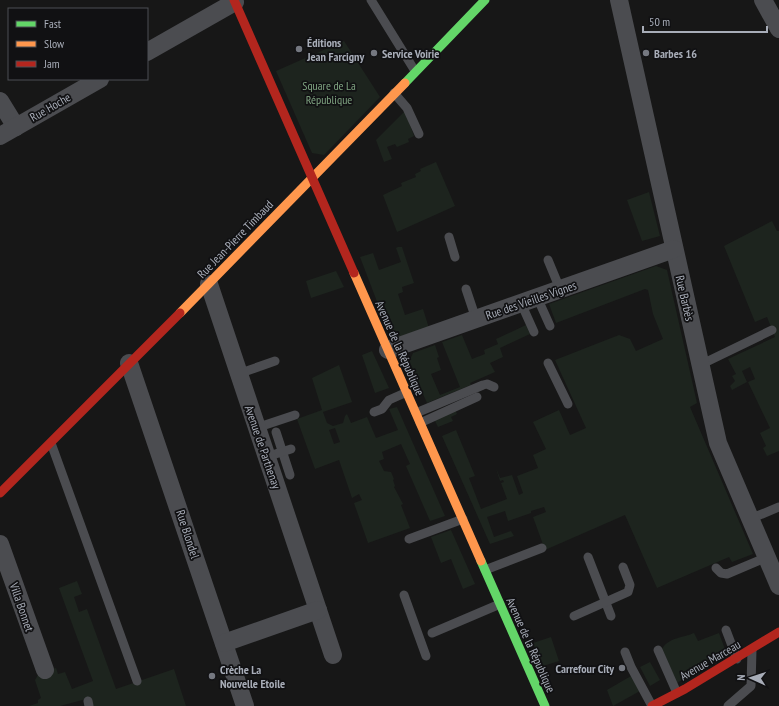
<svg xmlns="http://www.w3.org/2000/svg" width="779" height="706" font-family="'PT Sans Narrow',sans-serif">
  <style>
    .green { fill: #1d241e; fill-rule: evenodd }
    .lines { fill: none; stroke-linecap: round; stroke-linejoin: round }
    .lane { stroke: #4b4c50; stroke-width: 9 }
    .street { stroke: #4b4c50; stroke-width: 18 }
    .fast { stroke: #63d668; stroke-width: 9 }
    .slow { stroke: #ff974d; stroke-width: 9 }
    .jam { stroke: #b3261e; stroke-width: 9 }
    .poi-dot { fill: #757880; stroke: #111113; stroke-width: 1.5 }
    .labels { text-anchor: middle; dominant-baseline: central; stroke-width: 3.5; stroke-linejoin: round; paint-order: stroke }
    .poi-label { font-size: 12px; font-weight: bold; fill: #a8adb8; stroke: #111113; text-anchor: start }
    .park-label { font-size: 12px; fill: #7fa381; stroke: #111113 }
    .street-label { font-size: 12px; fill: #a8adb8; stroke: #111113 }
  </style>
  <rect width="100%" height="100%" fill="#171717"/>
  <g class="green">
    <path d="M344,41l36,56 -56,58 -12,-2 -36,-82z"/>
    <path d="M405,111l9,25 -6,3 1,3 -12,5 -2,-3 -8,3 5,12 -8,3 -8,-22z"/>
    <path d="M436,162l19,44 -58,26 -14,-37 19,-9 -1,-3 15,-6 -1,-3 6,-3 -1,-2z"/>
    <path d="M649,192l11,44 -18,5 -15,-41z"/>
    <path d="M772,221l5,10h2v220l-12,5 -4,-8 3,-2 -6,-13 10,-5 -22,-46 7,-3 -5,-12 -8,4 5,11 -15,8 -2,-4 5,-5 -3,-5 4,-2 -8,-15 47,-22 -8,-20 -12,5 -31,-76z"/>
    <path d="M398,247h4l12,36 -12,4 1,5 -5,2 7,21 18,-6 6,19 -31,9 -9,-4 -29,-76 13,-4 6,17 22,-8 -5,-14z"/>
    <path d="M656,266l11,4 30,133 -7,4 63,147 -21,8 -3,-5 -72,31 -32,-73 -80,35 -12,-33 13,-5 -2,-5 -13,4v2l-23,8 -3,-10 -18,6 7,20 17,-6 3,5 -24,8 -48,-108 14,-6 19,46 -6,2 12,31 26,-10 -6,-16 3,-1 -1,-2 -3,1 -4,-13 4,10 12,-3 7,20 4,-2 -6,-17 21,-8 -5,-13 13,-6 -13,-27 26,-12 11,25 16,-7 -31,-68 64,-25 11,4 6,12 27,-12 -10,-25 -5,-24 -3,-1 -89,34 -7,-19z"/>
    <path d="M336,271l8,16 -33,11 -5,-17z"/>
    <path d="M526,325l4,9 -30,14 3,9 -13,6 5,9 -25,11 1,2 -44,18 -18,-41 4,-9 22,-8 4,12 -2,1 4,12 -10,4 9,21 20,-8 -18,-45 20,-7 10,24 13,-5 -1,-4 14,-6 -2,-5z"/>
    <path d="M372,351l17,37 -14,5 -13,-38z"/>
    <path d="M339,365l13,37 -29,10 4,11 6,3 10,-3 2,-7 2,-2 4,9 16,-6 9,21 22,-8 -9,-21 8,-2 48,109 -15,5 -24,-55 4,-2 -9,-20 -19,8 2,7 -5,2 5,10 7,1 3,7 -1,1 2,6 -1,1 9,17 -2,1 9,23 -42,15 -14,-40 8,-3 -3,-6 -7,4 -13,-38 -24,9 -18,-50 25,-9 -10,-32zM335,428l5,14 -6,2 -5,-14z"/>
    <path d="M455,409l2,5 -6,3 2,4 -15,6 -4,-8z"/>
    <path d="M451,530l24,54 -12,5 -12,-30 -10,4 -10,-26z"/>
    <path d="M77,581l5,13 -8,3 5,15 8,-3 29,80 58,-20 12,37h-94l-2,-8 -30,8h-31l9,-3v-3l3,-2 -6,-18 4,-7 17,-5 2,6 7,-2 7,17 21,-8 -34,-93z"/>
    <path d="M694,633l4,8 21,-8 7,19 -49,31 -15,-34c7,-12 21,-11 32,-16z"/>
    <path d="M551,637l8,24 -16,5 -10,-23z"/>
    <path d="M650,662l10,18 -10,6 -10,-19z"/>
    <path d="M631,676l9,15 -27,15 -6,-16z"/>
  </g>
  <g class="lines">
    <g class="lane">
      <path d="M371,0l44,71"/>
      <path d="M394,93l13,15 12,26"/>
      <path d="M449,237l6,20"/>
      <path d="M548,260l12,29"/>
      <path d="M466,289l10,30"/>
      <path d="M537,297l13,29"/>
      <path d="M521,303l13,29"/>
      <path d="M548,363l20,41"/>
      <path d="M700,365l72,-35"/>
      <path d="M238,374l37,-13"/>
      <path d="M374,412l8,-3 7,-9 18,-8"/>
      <path d="M416,413l67,-28 4,-1 7,3"/>
      <path d="M420,423l57,-26"/>
      <path d="M256,428l39,-13"/>
      <path d="M276,432l14,43"/>
      <path d="M51,443l86,238"/>
      <path d="M266,457l25,-8"/>
      <path d="M750,519l29,-12"/>
      <path d="M409,539l54,-20"/>
      <path d="M588,557l23,59"/>
      <path d="M716,568l5,5 6,1 40,-17"/>
      <path d="M485,570l57,-22"/>
      <path d="M404,595l22,61"/>
      <path d="M574,616l54,-24 2,-7 -7,-18"/>
      <path d="M726,630l11,29"/>
      <path d="M432,633l68,-29"/>
      <path d="M658,650l19,43"/>
      <path d="M625,652l6,15 21,39"/>
      <path d="M88,701l1,5"/>
      <path d="M728,706l23,-20 1,-36"/>
    </g>
    <g class="street">
      <path d="M619,0l99,443 61,143"/>
      <path d="M763,0l16,29"/>
      <path d="M147,52l88,-50"/>
      <path d="M0,101l16,26"/>
      <path d="M0,136l100,-57"/>
      <path d="M209,284l124,371"/>
      <path d="M388,350l286,-101"/>
      <path d="M129,363l116,343"/>
      <path d="M0,544l45,126"/>
      <path d="M224,643l94,-33"/>
    </g>
    <g class="fast">
      <path d="M405,83l80,-83"/>
      <path d="M481,561l64,145"/>
    </g>
    <g class="slow">
      <path d="M354,273l127,288"/>
      <path d="M180,313l225,-230"/>
    </g>
    <g class="jam">
      <path d="M234,0l120,273"/>
      <path d="M0,493l180,-180"/>
      <path d="M652,706l33,-17 94,-57"/>
    </g>
  </g>
  <g class="poi-dot">
    <circle cx="299" cy="49" r="4"/>
    <circle cx="374" cy="53" r="4"/>
    <circle cx="646" cy="53" r="4"/>
    <circle cx="622" cy="668" r="4"/>
    <circle cx="212" cy="676" r="4"/>
  </g>
  <g class="labels">
    <g class="poi-label">
      <text x="307" y="42">Éditions<tspan x="307" dy="14">Jean Farcigny</tspan></text>
      <text x="382" y="53">Service Voirie</text>
      <text x="654" y="53">Barbes 16</text>
      <text x="614" y="668" text-anchor="end">Carrefour City</text>
      <text x="220" y="669">Crèche La<tspan x="220" dy="14">Nouvelle Etoile</tspan></text>
    </g>
    <g class="park-label">
      <text x="329" y="85">Square de La<tspan x="329" dy="14">République</tspan></text>
    </g>
    <g class="street-label">
      <text transform="translate(50 107) rotate(-30)">Rue Hoche</text>
      <text transform="translate(235 239) rotate(-46)">Rue Jean-Pierre Timbaud</text>
      <text transform="translate(685 298) rotate(77)">Rue Barbès</text>
      <text transform="translate(531 300) rotate(-19)">Rue des Vieilles Vignes</text>
      <text transform="translate(400 348) rotate(66)">Avenue de la République</text>
      <text transform="translate(263 447) rotate(71)">Avenue de Parthenay</text>
      <text transform="translate(188 534) rotate(72)">Rue Blondel</text>
      <text transform="translate(22 607) rotate(71)">Villa Bonnet</text>
      <text transform="translate(531 645) rotate(66)">Avenue de la République</text>
      <text transform="translate(710 660) rotate(-30)">Avenue Marceau</text>
    </g>
  </g>
  <rect x="8" y="8" width="140" height="72" fill="#111113" stroke="#4d4f55"/>
  <rect x="16" y="21" width="20" height="6" fill="#63d668" stroke="#4d4f55"/>
  <text x="44" y="28" font-size="12" fill="#a8adb8">Fast</text>
  <rect x="16" y="41" width="20" height="6" fill="#ff974d" stroke="#4d4f55"/>
  <text x="44" y="48" font-size="12" fill="#a8adb8">Slow</text>
  <rect x="16" y="61" width="20" height="6" fill="#b3261e" stroke="#4d4f55"/>
  <text x="44" y="68" font-size="12" fill="#a8adb8">Jam</text>
  <g transform="translate(751 678) rotate(273)" stroke="#111113" stroke-width="3" paint-order="stroke">
  <path d="M0-3L7 15L0 10L-7 15Z" fill="#a8adb8"/>
  <text y="-6" font-size="11" font-weight="bold" text-anchor="middle" fill="#a8adb8">N</text>
  </g>
  <path d="M643 26v6h124v-6" fill="none" stroke="#a8adb8" stroke-width="2"/>
  <text x="649" y="26" font-size="12" fill="#a8adb8" stroke="#111113" stroke-width="3" paint-order="stroke">50 m</text>
</svg>
